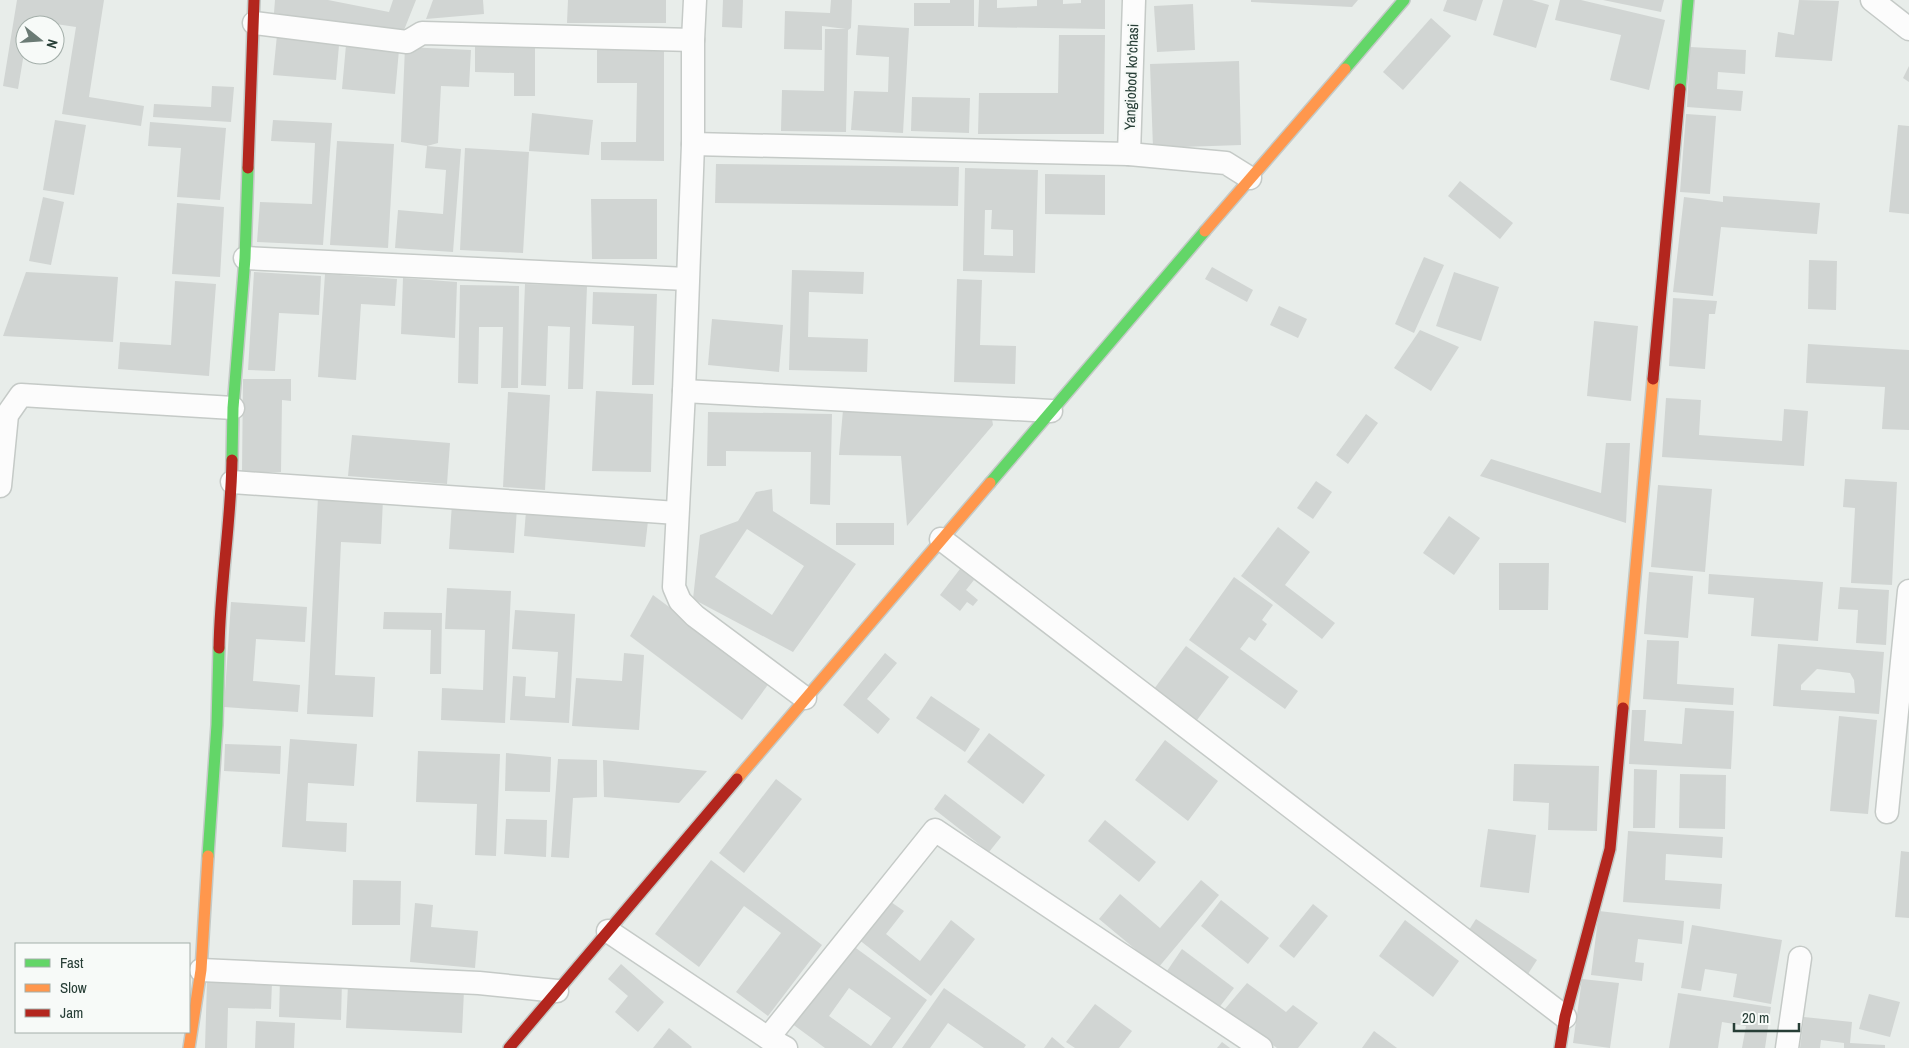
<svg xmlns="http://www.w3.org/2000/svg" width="1909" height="1048" font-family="'Archivo Narrow',sans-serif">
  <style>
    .building { fill: #d1d5d3; fill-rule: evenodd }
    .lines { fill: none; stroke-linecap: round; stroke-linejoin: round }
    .street-casing { stroke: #c5cac7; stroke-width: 25 }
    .fast-casing { stroke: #c4cac7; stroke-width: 14 }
    .slow-casing { stroke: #c4cac7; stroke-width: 14 }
    .jam-casing { stroke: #c4cac7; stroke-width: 14 }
    .street { stroke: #fcfcfc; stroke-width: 22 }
    .fast { stroke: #63d668; stroke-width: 11 }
    .slow { stroke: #ff974d; stroke-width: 11 }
    .jam { stroke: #b3261e; stroke-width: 11 }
    .labels { text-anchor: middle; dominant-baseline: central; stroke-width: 4.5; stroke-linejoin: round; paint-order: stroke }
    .street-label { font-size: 15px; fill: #273e36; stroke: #f7faf8 }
  </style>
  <rect width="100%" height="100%" fill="#e8edea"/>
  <g class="building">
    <path d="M17,0h87l-15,97 55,9 -3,20 -79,-12 14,-87 -47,-7v5h-4v22l-7,42 -15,-3z"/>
    <path d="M275,0h53l61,12 4,-12h23l-14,35 -128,-22z"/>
    <path d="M433,0h50l1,14 -58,5z"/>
    <path d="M568,0h98v23h-99z"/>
    <path d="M723,0h20l-1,28 -20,-1z"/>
    <path d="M831,0h21l-1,28 -3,2 -2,102 -65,-1 1,-41 42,1 1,-62h21l-24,-3v24l-38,-1 1,-38 45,2z"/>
    <path d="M950,0h24v26h-60v-23h36z"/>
    <path d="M979,0h18v8l40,-2v-6h26v4l18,-1v-3h24v29l-127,-2z"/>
    <path d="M1251,0h107l-6,7 -101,-5z"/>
    <path d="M1447,0h36l-7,21 -33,-10z"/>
    <path d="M1503,0h29l17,5 -13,43 -43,-13z"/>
    <path d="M1560,0h21l84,20 -16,70 -39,-10 11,-45 -66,-15z"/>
    <path d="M1603,0h61l-3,12z"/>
    <path d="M1799,0l40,1 -7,60 -57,-4 3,-25 16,3z"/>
    <path d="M1193,4l2,46 -38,2 -3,-46z"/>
    <path d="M1431,18l20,18 -48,54 -20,-18z"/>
    <path d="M858,25l51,3 -6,105 -52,-3 3,-39 34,1 1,-35 -33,-2z"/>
    <path d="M277,35l62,10 -3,35 -63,-5z"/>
    <path d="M1059,35h46l-1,99h-126l1,-41h79z"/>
    <path d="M475,40l60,1v55h-21v-23l-39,-1z"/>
    <path d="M597,44h67v117l-63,-1v-18h35l1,-59h-40z"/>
    <path d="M346,45l53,5 -4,44 -53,-5z"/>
    <path d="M405,47l66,3 -2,37 -28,-1 -3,57 -11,3 34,3 -8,103 -58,-4 3,-38 45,4 3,-44 -21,-2 2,-22 -26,-4z"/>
    <path d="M1690,47l56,3 -1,24 -27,-2 -1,17 26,2 -2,20 -54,-4z"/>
    <path d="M1239,61l2,84 -88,3 -3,-84z"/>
    <path d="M1909,66v16l-6,-4z"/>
    <path d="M212,86l22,1 -3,35 -78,-5 1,-13 57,3z"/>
    <path d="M912,97l58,1 -1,35 -58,-2z"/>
    <path d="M532,113l61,7 -4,35 -60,-4z"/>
    <path d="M1686,114l30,2 -6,78 -30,-2z"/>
    <path d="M55,120l31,5 -12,70 -31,-5z"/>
    <path d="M273,120l59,3 -9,122 -66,-3 3,-40 52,2 3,-61 -44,-2z"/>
    <path d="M150,122l76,6 -6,72 -43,-3 4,-49 -33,-2z"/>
    <path d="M1898,125l11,1v88l-20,-2z"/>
    <path d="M337,141l57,3 -6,104 -58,-3z"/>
    <path d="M465,148l64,4 -6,101 -63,-3z"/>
    <path d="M716,164l243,3 -1,39 -243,-3z"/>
    <path d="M965,168l73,2 -3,103 -72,-2zM985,210h7l-1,19 22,1v26l-29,-1z"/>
    <path d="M1045,174l60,1v40l-60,-1z"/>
    <path d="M1460,181l53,42 -13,16 -52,-43z"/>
    <path d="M1723,196l97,7 -3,31 -96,-7 -8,69 -40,-4 11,-95 39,5z"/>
    <path d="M43,197l21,5 -13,63 -22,-4z"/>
    <path d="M591,199h66v60h-65z"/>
    <path d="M177,203l47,4 -4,70 -48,-3z"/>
    <path d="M1424,257l20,8 -30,68 -19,-9z"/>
    <path d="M1809,260l28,1 -1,49 -28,-1z"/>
    <path d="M1212,267l41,23 -6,12 -42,-23z"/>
    <path d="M792,270l72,2 -1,22 -54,-2 -1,45 60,2 -1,33 -78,-2z"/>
    <path d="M26,272l92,5 -5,65 -110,-6z"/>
    <path d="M254,272l67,4 -2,39 -40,-2 -4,58 -27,-1z"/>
    <path d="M1454,272l45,15 -18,54 -45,-15z"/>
    <path d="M325,274l72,5 -2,27 -34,-2 -5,76 -38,-3z"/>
    <path d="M403,278l54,4 -2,56 -54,-4z"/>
    <path d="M957,279l25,1 -2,65 36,1 -1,38 -61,-2z"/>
    <path d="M175,281l41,3 -7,92 -91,-7 2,-27 51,3z"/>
    <path d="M525,284l62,2 -4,103h-15l2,-62 -22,-1 -2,60 -25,-1z"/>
    <path d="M460,285l59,1 -1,102h-17l2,-61h-24l-1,57 -20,-1z"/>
    <path d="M593,292l64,2 -3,91h-22l2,-59 -42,-2z"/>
    <path d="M1673,298l44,3 -2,13h-6l-4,55 -36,-3z"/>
    <path d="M1279,306l28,13 -9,19 -28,-13z"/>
    <path d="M712,319l71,6 -4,47 -71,-7z"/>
    <path d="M1594,321l44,5 -7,75 -44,-5z"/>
    <path d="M1420,330l39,17 -28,44 -37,-23z"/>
    <path d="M1808,344l101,6v80l-27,-1 3,-42 -79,-4z"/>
    <path d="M243,379h48v22l-9,-1 -1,72h-39z"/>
    <path d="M596,391l57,3 -2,78 -59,-1z"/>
    <path d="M508,392l42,3 -5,95 -42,-3z"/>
    <path d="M1666,398l35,2 -2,35 83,6 2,-32 24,2 -4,55 -142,-9z"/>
    <path d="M843,410l149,9 1,6 -86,101 -6,-70 -62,-1z"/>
    <path d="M708,412l124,2 -2,91 -20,-1 1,-52 -85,-1v15h-19z"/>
    <path d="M1366,414l12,9 -30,41 -12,-9z"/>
    <path d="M352,435l98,8 -3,41 -99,-8z"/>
    <path d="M1606,443h24l-4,80 -146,-47 11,-17 110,34z"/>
    <path d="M1845,479l52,3 -5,103 -41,-2 4,-75 -12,-1z"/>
    <path d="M1316,481l16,11 -19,27 -16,-11z"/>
    <path d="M1658,485l54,4 -7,83 -54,-5z"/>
    <path d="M772,489l1,22 83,53 -63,88 -100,-53 7,-64 38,-14 18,-29zM747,529l57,37 -32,49 -57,-38z"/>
    <path d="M318,497l65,2 -2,45 -40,-2 -6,133 40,2 -2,40 -66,-3z"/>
    <path d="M452,503l65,5 -3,45 -65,-4z"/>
    <path d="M526,511l122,10 -3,26 -121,-11z"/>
    <path d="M1449,516l31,22 -26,37 -31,-22z"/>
    <rect x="836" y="523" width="58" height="22"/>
    <path d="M1278,527l32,25 -25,33 50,38 -13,16 -81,-63z"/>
    <path d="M1499,563h50l-1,47h-49z"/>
    <path d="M960,569l14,11 -8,10 12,10 -5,6 -6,-4 -7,9 -20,-16z"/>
    <path d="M1649,572l44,4 -5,62 -44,-4z"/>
    <path d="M1709,574l114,8 -5,59 -67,-5 3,-38 -46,-4z"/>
    <path d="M1234,577l39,28 -11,15 5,4 -12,17 -6,-4 -9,12 58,42 -13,18 -96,-69z"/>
    <path d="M1840,587l49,3 -3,55 -30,-2 2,-33 -20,-1z"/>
    <path d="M447,588l64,3 -6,132 -64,-3 1,-32 41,2 2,-60 -40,-1z"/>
    <path d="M653,595l117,87 -28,38 -112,-84z"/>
    <path d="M231,602l76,5 -2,35 -49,-3 -3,42 47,4 -2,27 -74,-5z"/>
    <path d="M515,610l60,4 -6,109 -59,-3 3,-44 13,1 -1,19 30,2 3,-46 -46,-3z"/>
    <path d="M384,612l58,1 -1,61h-11l1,-44 -48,-1z"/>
    <path d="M1647,640l32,1 -2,43 57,4 -1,17 -90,-6z"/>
    <path d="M1778,644l106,8 -5,62 -106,-8zM1817,669l33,4 4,7 1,13 -54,-3v-5z"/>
    <path d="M1186,646l43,31 -32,43 -43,-31z"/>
    <path d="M624,653l20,2 -5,75 -67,-4 4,-48 46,3z"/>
    <path d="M885,653l12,10 -30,36 23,20 -12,15 -35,-29z"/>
    <path d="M931,696l49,33 -15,23 -49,-34z"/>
    <path d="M1685,708l49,3 -3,58 -102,-5 3,-54h14l-2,31 38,3z"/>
    <path d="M1839,716l38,4 -9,94 -38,-3z"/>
    <path d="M989,733l56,42 -22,29 -56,-42z"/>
    <path d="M290,739l67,5 -3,42 -46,-3 -2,38 41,2 -1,29 -64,-5z"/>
    <path d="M1165,740l53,41 -30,40 -53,-41z"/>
    <path d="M225,744l56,2 -1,28 -56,-3z"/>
    <path d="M418,751l82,3 -4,102 -21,-1 2,-51 -61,-2z"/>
    <path d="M506,753l45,4 -1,35 -45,-1z"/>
    <path d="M558,759l39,1v37l-24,1 -4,60 -18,-1z"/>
    <path d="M603,760l104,11 -28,32 -75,-6z"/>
    <path d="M1514,764l85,2 -2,65 -49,-1 1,-27 -36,-2z"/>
    <path d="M1634,769l23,1 -2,58h-22z"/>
    <path d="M1680,774l46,1 -1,54 -46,-1z"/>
    <path d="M776,779l26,20 -58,74 -25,-20z"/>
    <path d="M945,794l56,43 -12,15 -55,-43z"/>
    <path d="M506,819l41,1 -1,37 -42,-3z"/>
    <path d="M1105,820l51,42 -17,20 -51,-41z"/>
    <path d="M1488,829l48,6 -7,58 -49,-6z"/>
    <path d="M1628,831l95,6 -1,21 -56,-4 -1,26 57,4 -2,25 -97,-7z"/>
    <path d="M1901,851l8,1v66l-14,-1z"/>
    <path d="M711,860l111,85 -54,71 -32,-24 45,-59 -37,-27 -45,61 -44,-33z"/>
    <path d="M353,880l48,1 -1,44h-48z"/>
    <path d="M1201,880l18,15 -61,73 -59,-49 21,-25 40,34z"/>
    <path d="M888,900l16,11 -18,23 34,27 31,-41 24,19 -44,57 -73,-57z"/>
    <path d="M1221,900l48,38 -21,26 -47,-38z"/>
    <path d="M415,903l18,2 -2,22 47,4 -3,37 -65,-6z"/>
    <path d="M1313,904l15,12 -34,42 -15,-12z"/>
    <path d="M1599,911l85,10 -2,23 -44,-5 -3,23 9,1 -2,18 -51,-6z"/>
    <path d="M1476,919l61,41 -9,14 -61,-41z"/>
    <path d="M1405,920l54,41 -26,36 -54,-41z"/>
    <path d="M1692,925l90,15 -11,64 -38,-7 4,-23 -32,-5 -4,22 -20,-3z"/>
    <path d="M849,943l78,57 -35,48h-67l-34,-25zM849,988l42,30 -20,28 -42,-30z"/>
    <path d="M1182,949l52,39 -16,21 -51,-38z"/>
    <path d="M621,964l43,38 -26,30 -23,-20 13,-16 -20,-17z"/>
    <path d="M280,978l62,2 -1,40 -62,-3z"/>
    <path d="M1582,979l37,4 -9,65 -37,-5z"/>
    <path d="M207,981l65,1 -1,27 -43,-1 -1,40h-22z"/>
    <path d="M1247,983l39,29 7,-7 25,18 -20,25h-21l-53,-38z"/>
    <path d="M348,985l116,5 -2,43 -116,-5z"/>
    <path d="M944,988l82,57 -2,3h-40l-36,-25 -18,25h-28z"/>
    <path d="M1678,993l93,14 -6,41h-23l4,-22 -24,-4 -4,26h-49z"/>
    <path d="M1869,994l31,8 -10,35 -31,-8z"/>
    <path d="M1095,1004l37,27 -13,17h-44l-9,-6z"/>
    <path d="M1804,1017l48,5 -2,21 35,2v3h-41v-5l-23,-3 -1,8h-20z"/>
    <path d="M256,1021l39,2 -1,25h-39z"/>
    <path d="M669,1028l23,19 -1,1h-38z"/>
    <path d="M1374,1031l23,17h-35z"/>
    <path d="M1052,1037l13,11h-21z"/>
    <path d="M1222,1042l8,6h-13z"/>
  </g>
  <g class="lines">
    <g class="street-casing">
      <g id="street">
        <path d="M695,0l-2,40v104l-9,247 -10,196 6,14 15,15 110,82"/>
        <path d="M1872,0l37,29"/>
        <path d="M254,23l153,19 15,-9 271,7"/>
        <path d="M693,144l436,10 97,9 24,15"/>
        <path d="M1129,154l5,-154"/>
        <path d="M245,258l442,21"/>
        <path d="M684,391l367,20"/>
        <path d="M232,482l445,31"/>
        <path d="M0,486l7,-71 14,-20 212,13"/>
        <path d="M941,539l624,478"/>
        <path d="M1887,812l22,-221"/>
        <path d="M608,931l160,107 18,10"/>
        <path d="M201,970l278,13 78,8"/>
        <path d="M768,1038l167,-208 326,218"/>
        <path d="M1787,1048l13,-90"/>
      </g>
    </g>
    <g class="fast-casing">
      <g id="fast">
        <path d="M1345,69l59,-69"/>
        <path d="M1680,89l8,-89"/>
        <path d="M232,460l1,-52 12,-150 3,-90"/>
        <path d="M990,483l215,-252"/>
        <path d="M208,856l9,-131 2,-77"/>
      </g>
    </g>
    <g class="slow-casing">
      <g id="slow">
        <path d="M1205,231l140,-162"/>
        <path d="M1623,708l30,-329"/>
        <path d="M737,779l253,-296"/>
        <path d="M189,1048l12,-78 7,-114"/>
      </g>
    </g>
    <g class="jam-casing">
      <g id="jam">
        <path d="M248,168l6,-168"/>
        <path d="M1653,379l27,-290"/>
        <path d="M219,648c1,-63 12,-125 13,-188"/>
        <path d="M509,1048l228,-269"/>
        <path d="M1560,1048l5,-31 45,-168 13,-141"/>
      </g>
    </g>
    <use href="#street" class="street"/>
    <use href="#fast" class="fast"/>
    <use href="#slow" class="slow"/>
    <use href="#jam" class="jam"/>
  </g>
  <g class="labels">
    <g class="street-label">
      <text transform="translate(1131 77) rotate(-88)">Yangiobod ko'chasi</text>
    </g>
  </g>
  <rect x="15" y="943" width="175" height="90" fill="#f7faf8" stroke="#a4afaa"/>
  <rect x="25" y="959" width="25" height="8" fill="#63d668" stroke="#a4afaa"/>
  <text x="60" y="968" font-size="15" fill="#273e36">Fast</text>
  <rect x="25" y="984" width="25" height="8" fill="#ff974d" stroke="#a4afaa"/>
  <text x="60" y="993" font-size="15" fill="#273e36">Slow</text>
  <rect x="25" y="1009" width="25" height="8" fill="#b3261e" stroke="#a4afaa"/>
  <text x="60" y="1018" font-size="15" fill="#273e36">Jam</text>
  <g transform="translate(40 40) rotate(107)"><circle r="24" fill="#f7faf8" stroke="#a4afaa"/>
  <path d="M0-4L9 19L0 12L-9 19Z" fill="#6b7b75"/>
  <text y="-8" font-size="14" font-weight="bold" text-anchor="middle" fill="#273e36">N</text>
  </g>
  <path d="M1734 1023v8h65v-8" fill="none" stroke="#273e36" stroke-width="2.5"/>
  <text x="1742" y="1023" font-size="15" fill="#273e36" stroke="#f7faf8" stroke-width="4" paint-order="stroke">20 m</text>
</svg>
